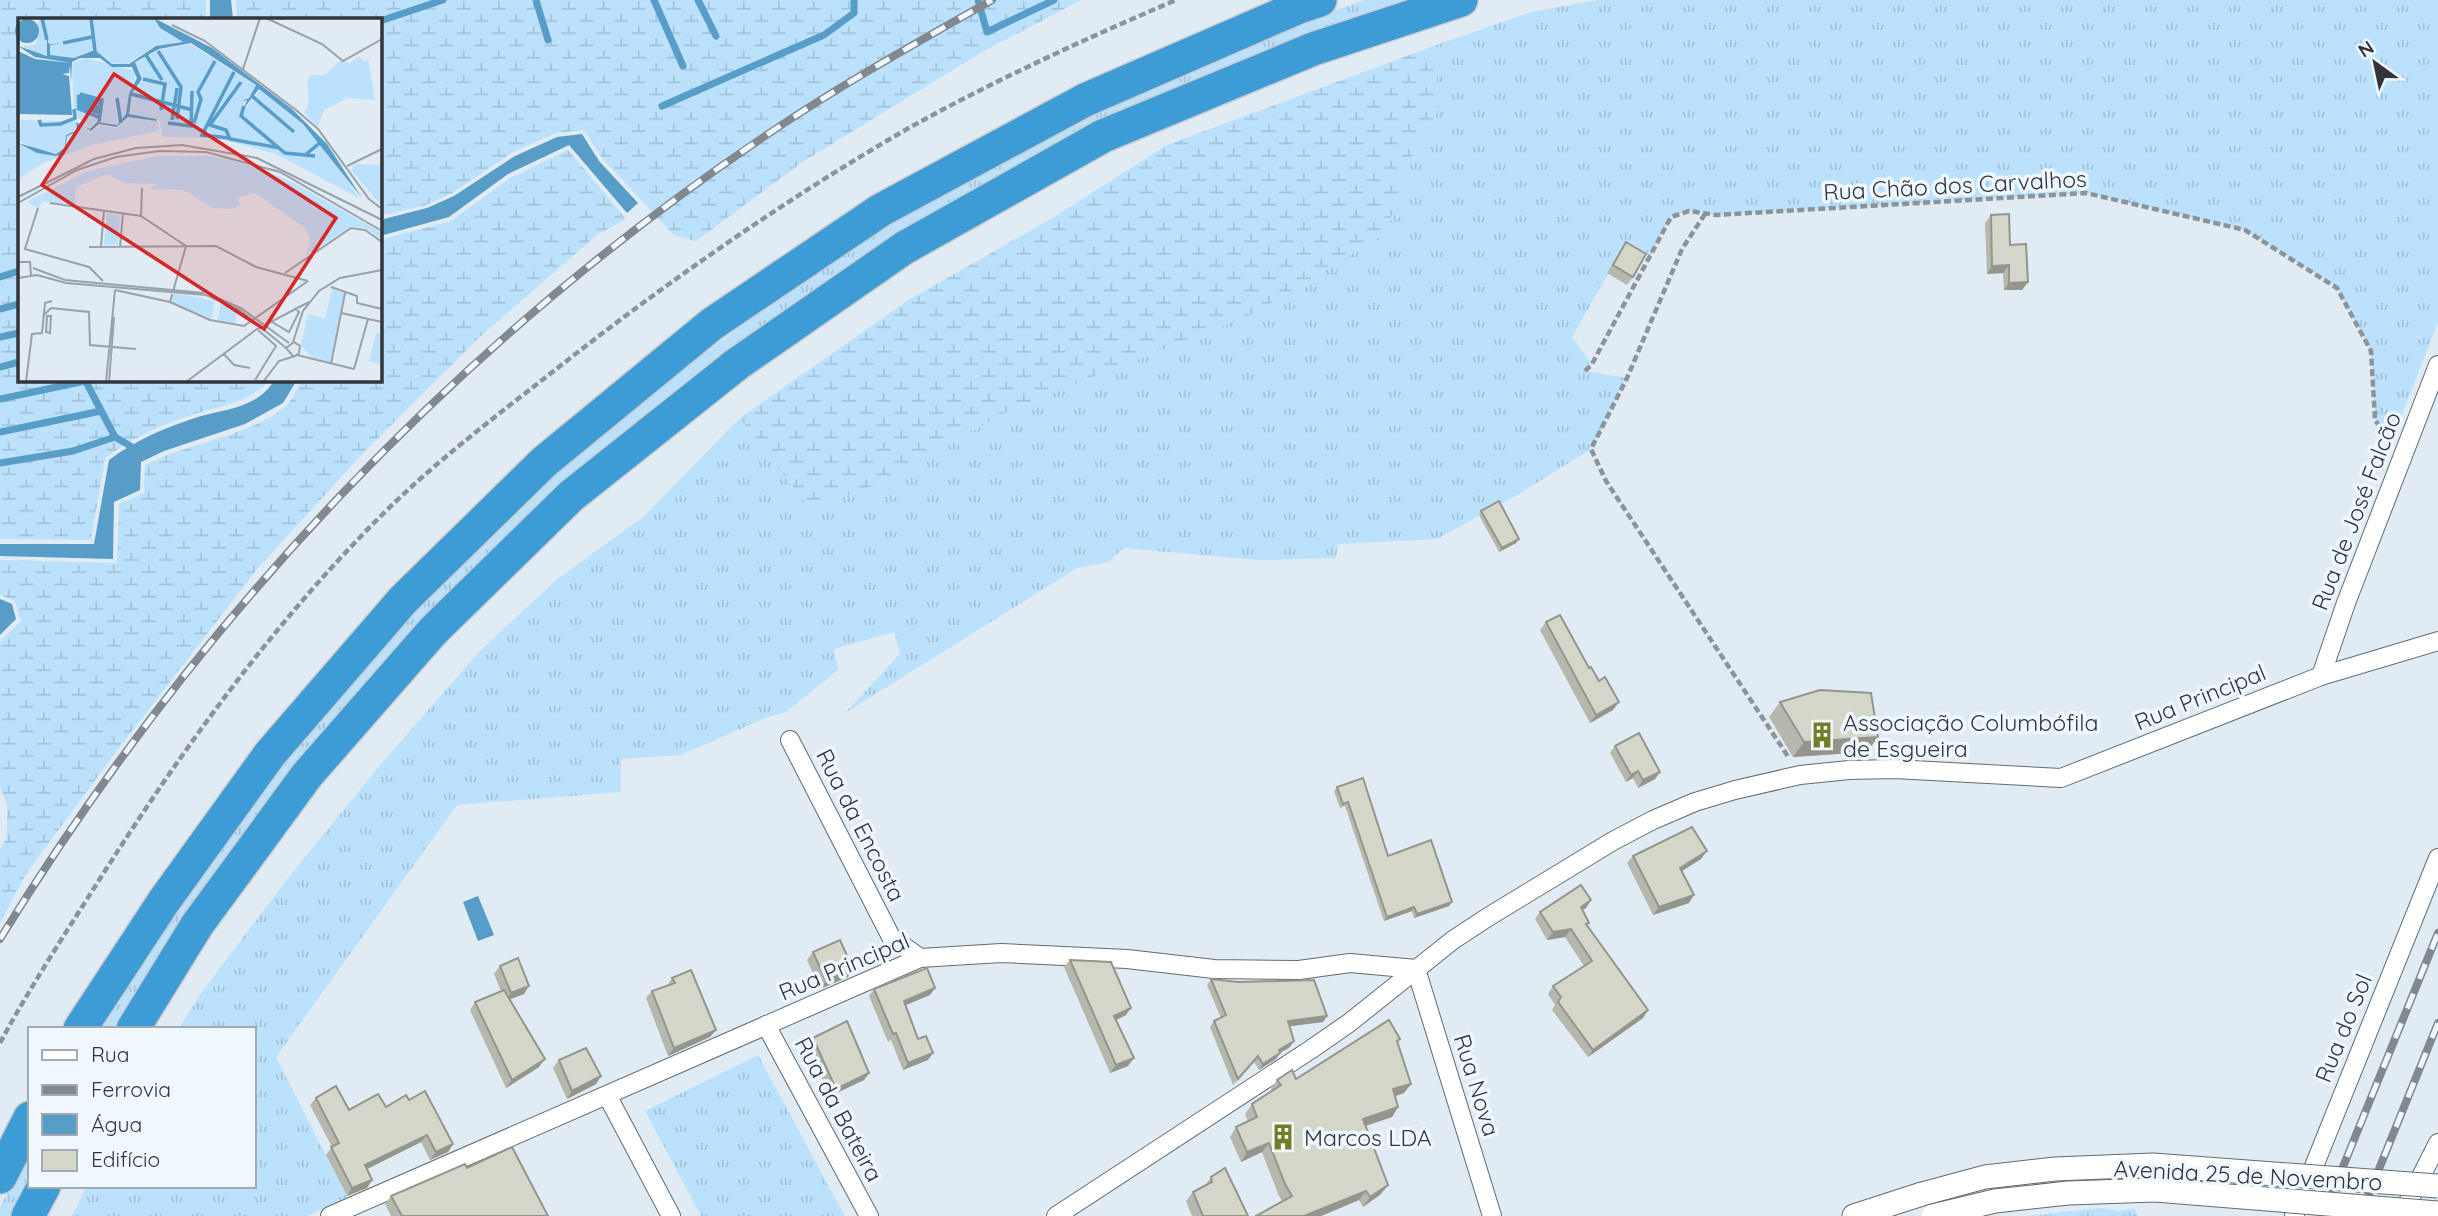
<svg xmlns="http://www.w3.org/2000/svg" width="2438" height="1216" font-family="Quicksand,sans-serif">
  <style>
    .grass { fill: url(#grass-tufts) }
    .wetland { fill: url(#wetland-marsh) }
    .water { fill: #589cc8 }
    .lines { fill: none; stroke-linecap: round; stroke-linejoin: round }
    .stream { stroke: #589cc8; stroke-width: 7 }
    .minor-casing { stroke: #616b72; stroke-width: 20 }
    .tertiary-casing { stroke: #616b72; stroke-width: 25 }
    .motorway-casing { stroke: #c9cacc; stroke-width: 36 }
    .path { stroke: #8c9399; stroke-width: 4.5; stroke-dasharray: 7 3.5; stroke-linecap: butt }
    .minor { stroke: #fff; stroke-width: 18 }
    .tertiary { stroke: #fff; stroke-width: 23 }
    .motorway { stroke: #3d9cd5; stroke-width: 33 }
    .rail-casing { stroke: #81898e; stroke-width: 8 }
    .rail { stroke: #eff8ff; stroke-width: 5; stroke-dasharray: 16; stroke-linecap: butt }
    .tertiary-bridge-casing { stroke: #616b72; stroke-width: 25; stroke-linecap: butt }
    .tertiary-bridge { stroke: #fff; stroke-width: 23 }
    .wall { fill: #b6b8ae }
    .shaded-wall { fill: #94968d }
    .building { fill: #d4d6ca; stroke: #94968d; stroke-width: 2 }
    .labels { text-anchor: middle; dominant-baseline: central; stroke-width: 7; stroke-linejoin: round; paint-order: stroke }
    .street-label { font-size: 23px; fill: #313539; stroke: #eff8ff }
    .poi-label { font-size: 23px; fill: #313539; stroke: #eff8ff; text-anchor: start }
    .inset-river { fill: none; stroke: #589cc8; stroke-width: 3.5 }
    .inset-road { fill: none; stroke: #9aa2a9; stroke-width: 2 }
    .view { fill: #d62828; fill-opacity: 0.15; stroke: #d62828; stroke-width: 3.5 }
    .inset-edge { fill: none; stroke: #313539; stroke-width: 3.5 }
  </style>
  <defs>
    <pattern id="grass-tufts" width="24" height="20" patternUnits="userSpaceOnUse" patternTransform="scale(1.75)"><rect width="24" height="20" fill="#bce1fc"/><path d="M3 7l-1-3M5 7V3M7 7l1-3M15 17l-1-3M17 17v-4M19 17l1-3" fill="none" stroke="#a2c2d9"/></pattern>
    <pattern id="wetland-marsh" width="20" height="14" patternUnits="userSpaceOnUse" patternTransform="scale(1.75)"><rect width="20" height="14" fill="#bce1fc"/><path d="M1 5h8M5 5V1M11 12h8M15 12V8" fill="none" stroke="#a2c2d9"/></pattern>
  </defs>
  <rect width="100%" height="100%" fill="#e0ebf3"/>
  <g class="grass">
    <path d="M1365,0h45l-525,243 -77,51 -101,71 -74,59 -110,98 -400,492 -8,15h-17l29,-47 148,-210 86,-103 101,-107 97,-91 82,-70 129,-97 134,-89 200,-108 197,-85z"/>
    <path d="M1597,0h841v322l-44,113 -1,11 -18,-26 -4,-69 -34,-63 -92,-58 -159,-37 -369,22 -28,-4 -18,6 -21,39 -25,-12 -53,93 20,27 -6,7 41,7 -36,71 -72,45 -82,45 -99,5 -2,14 -79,2 -134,-12 -14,14 -32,6 -232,145 55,-59 -6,-22 -60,17 4,21 -52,42 -21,6 -84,37 -60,4v33l-164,13 -181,252 71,140 -39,19h-236l15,-30h167v-157h-75l22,-36 87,-115 93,-114 98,-112 77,-72 87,-63 97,-99 69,90 70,-24 133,-75 243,-96 132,-81 19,-65 31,-54 -1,-68 95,-33z"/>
    <path d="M758,1055l87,161h-144l-56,-105z"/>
    <path d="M30,1150v32l-17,34h-13v-9z"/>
    <path d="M2102,1208l15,3 18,-2 3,7h-111z"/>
  </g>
  <g class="wetland">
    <path d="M0,0h206v19h-187v361h251c-22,23 -43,24 -72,33 -33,10 -65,24 -93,45l-14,82 -91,-1z"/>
    <path d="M236,0h845l-97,51 -180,110 -108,80 -22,-6 -72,-77 -18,-28 -28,3 -43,19 -61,41 -26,12 -46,11v-197h-143z"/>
    <path d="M1436,45l1,68 -31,54 -19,65 -132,81 -243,96 -133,75 -70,24 -69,-90 170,-119 136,-77 121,-77z"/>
    <path d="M568,150l58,69 -29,16 -115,100 -117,116 -107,117 -140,181 -92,125 -26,49v-73l7,-13v-32l-7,-19v-145l21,-20 -6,-20 -15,-6v-35l117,3 2,-59 25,-11 1,-28c43,-22 104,-29 140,-58 7,-6 12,-19 17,-27h78v-140l71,-19 59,-43z"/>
  </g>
  <g class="water">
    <path d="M210,0h21l2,19h-23z"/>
    <path d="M582,134l17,27 39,42 -11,10 -58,-68 -61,29 -59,43 -69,19v-16l47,-12 27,-12 61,-40 42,-19z"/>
    <path d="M275,380h22l-14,23 -38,21 -81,27 -23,11 -1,28 -26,12 -1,57 -113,-3v-12h94l15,-84c27,-20 57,-33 89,-43 20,-6 45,-8 62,-21 6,-4 11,-11 15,-16z"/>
    <path d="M0,599l12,5 4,15 -16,16z"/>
    <path d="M478,896l16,39 -16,6 -15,-39z"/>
  </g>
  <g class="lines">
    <g class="stream">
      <path d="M536,0l12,40"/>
      <path d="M654,0l29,66"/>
      <path d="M698,0l18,36"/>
      <path d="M978,0l9,32 67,-32"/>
      <path d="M380,21l63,-21"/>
      <path d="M662,106l162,-71 30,-22v-13"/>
      <path d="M0,277l19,-6"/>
      <path d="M0,309l19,-5"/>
      <path d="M0,337l19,-4"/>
      <path d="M0,367l19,-5"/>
      <path d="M85,380l30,57 22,13"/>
      <path d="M0,399l85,-18"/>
      <path d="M0,432l101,-21"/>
      <path d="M0,463l73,-12 42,-14"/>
    </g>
    <g class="minor-casing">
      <g id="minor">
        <path d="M2321,676l25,-73 92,-238"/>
        <path d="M790,740l101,197 29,21"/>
        <path d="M1416,969l76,247"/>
        <path d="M766,1025l103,191"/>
        <path d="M607,1095l64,121"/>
        <path d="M330,1216l590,-258 81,-5 126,6 87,10 85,1 51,-7 66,6"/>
        <path d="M1056,1216l254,-166 39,-27 104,-83 35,-23 125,-76 40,-21 42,-18 40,-12 65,-15 49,-5 45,-1 167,9 260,-102 117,-35"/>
        <path d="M2294,1216l144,-358"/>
        <path d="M2401,1216l37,-73"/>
      </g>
    </g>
    <g class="tertiary-casing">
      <path id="tertiary" d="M1854,1216l68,-22"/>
    </g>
    <g class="motorway-casing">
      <g id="motorway">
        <path d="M80,1029l84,-128 106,-147 133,-154 141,-138 168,-138 169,-114 204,-110 214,-93 21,-7"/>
        <path d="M133,1029l64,-104 110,-150 126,-144 138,-135 166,-132 167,-116 199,-112 210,-87 148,-49"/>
        <path d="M0,1177l30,-59"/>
        <path d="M28,1216l16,-30"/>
      </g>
    </g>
    <g class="path">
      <path d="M1705,214l-23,35 -55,129 -36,71 15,32 183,277"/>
      <path d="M1585,371l7,-7 79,-147 18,-6 27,4 370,-22 159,37 92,58 34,63 4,69 13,19"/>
      <path d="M0,1043c29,-54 63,-106 96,-158 86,-136 181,-268 297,-381 50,-48 107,-91 162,-134 109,-86 231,-171 352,-241 86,-48 178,-90 269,-129"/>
    </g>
    <use href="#minor" class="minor"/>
    <use href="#tertiary" class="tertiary"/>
    <use href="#motorway" class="motorway"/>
    <g class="rail-casing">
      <g id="rail">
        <path d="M0,939c198,-322 461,-601 777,-811 69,-46 143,-87 215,-128"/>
        <path d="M2323,1216l115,-283"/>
        <path d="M2360,1216l78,-193"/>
      </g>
    </g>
    <use href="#rail" class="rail"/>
    <g class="tertiary-bridge-casing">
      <g id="tertiary-bridge">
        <path d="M1922,1194l63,-17 70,-8 98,-4 285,21"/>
        <path d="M1933,1216l62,-15 73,-8 87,-3 283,23"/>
      </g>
    </g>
    <use href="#tertiary-bridge" class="tertiary-bridge"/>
  </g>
  <g class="wall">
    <path d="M1991,215l19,30 18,37 -6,8h-18l-1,-17 -16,1 -2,-51z"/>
    <path d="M1626,242l7,35 -6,8 -20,-12z"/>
    <path d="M1481,511l38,28 -3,4 -17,9 -20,-37z"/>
    <path d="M1546,622l43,46 10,13 20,21 -6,8 -23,13 -50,-93z"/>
    <path d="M1780,702l98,35 -11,15 -74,5 -24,-40z"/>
    <path d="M1615,746l45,26 -5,7 -17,9 -5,-10 -7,4 -16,-29z"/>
    <path d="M1337,787l51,69 61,50 -35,12 -2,-7 -28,10 -39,-115 -5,2 -6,-17z"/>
    <path d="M1633,856l68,3 -19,12 7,32 -36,12 -26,-52z"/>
    <path d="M1591,900l-5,8 -4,2 7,13 -2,3 61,84 -5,8 -55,39 -36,-47 3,-5 -7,-11 5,-8 31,-20 -19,-29 -18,3 -12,-21 5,-7z"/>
    <path d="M813,952l35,25 -28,12 -13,-29z"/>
    <path d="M1070,960l56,55 -10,5 12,46 -18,7 -46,-106z"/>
    <path d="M500,966l24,28 -14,5 29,68 -33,21 -36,-78 5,-8 26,-11 -7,-17z"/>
    <path d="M672,978l44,52 -6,7 -42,19 -22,-58 6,-7 15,-5z"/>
    <path d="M1211,979l116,37 -4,6 -33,4v21l-10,6 -4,6 -17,11 -5,-8 -21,23 -23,-58 4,-6 7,-3 -14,-33z"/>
    <path d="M935,988l-5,7 -25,10 13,34 10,21 -25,10 -12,-30 -3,2 -19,-46 5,-7z"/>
    <path d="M813,1038l56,35 -5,7 -34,16 -23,-50z"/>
    <path d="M1400,1039l-2,3 6,51 -9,3 3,11 -6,10 -27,9 16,68 -18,13 -4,-7 -38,16h-65l26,-15 -4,-7 -16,-42 -21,10 -11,-25 6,-10 12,-6 -3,-7 7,-10 20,-13 -1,-2 6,-9 19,-1z"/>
    <path d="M559,1060l42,16 -5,8 -29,15 -14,-31z"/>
    <path d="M316,1098l33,12 37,-3 23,-7 44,44 -5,8 -18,8 -9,-18 -54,27v19l-20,8 -21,-41 6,-8 -22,-42z"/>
    <path d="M467,1168l81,48h-157l-6,-12 6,-8z"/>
    <path d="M1211,1177l37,39h-56l-6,-15 7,-9 12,-6z"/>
  </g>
  <g class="shaded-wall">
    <path d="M2009,265l-6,8 -16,1 5,-8z"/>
    <path d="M2028,282l-6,8h-18l5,-7z"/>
    <path d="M1519,539l-3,4 -17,9 3,-4z"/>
    <path d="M1619,702l-6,8 -23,13 6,-8z"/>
    <path d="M1878,737l-11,15 -74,5 11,-15z"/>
    <path d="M1638,771l-5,7 -7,4 5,-7z"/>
    <path d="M1660,772l-5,7 -17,9 5,-8z"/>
    <path d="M1707,851l-6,8 -27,17 6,-8z"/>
    <path d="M1694,895l-5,8 -36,12 6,-8z"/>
    <path d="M1591,900l-5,8 -11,6 6,-7z"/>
    <path d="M1452,902l-3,4 -35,12 3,-4z"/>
    <path d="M1414,907l-2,4 -28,10 3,-4z"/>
    <path d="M1571,929l-6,8 -18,3 6,-8z"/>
    <path d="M853,969l-5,8 -28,12 6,-8z"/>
    <path d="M529,986l-5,8 -18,7 5,-8z"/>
    <path d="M935,988l-5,7 -31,13 5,-7z"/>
    <path d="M1131,1008l-5,7 -18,9 6,-8z"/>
    <path d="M1648,1010l-5,8 -55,39 5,-7z"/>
    <path d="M1327,1016l-4,6 -39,5 4,-6z"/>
    <path d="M716,1030l-6,7 -42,19 6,-8z"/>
    <path d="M1294,1041l-4,6 -10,6 -4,6 -17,11 4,-6 16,-14z"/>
    <path d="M933,1053l-5,7 -25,10 5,-7z"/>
    <path d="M1134,1058l-6,8 -18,7 6,-8z"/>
    <path d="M545,1059l-6,8 -33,21 6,-8z"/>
    <path d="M869,1073l-5,7 -34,16 6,-7z"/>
    <path d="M601,1076l-5,8 -29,15 5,-8z"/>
    <path d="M1411,1084l-7,9 -17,6 6,-10z"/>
    <path d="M1398,1107l-6,10 -36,12 7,-10z"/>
    <path d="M427,1135l-6,7 -62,31 6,-8z"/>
    <path d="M1269,1143l-7,9 -21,10 6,-10z"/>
    <path d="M453,1144l-5,8 -18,8 6,-8z"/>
    <path d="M372,1180l-5,8 -20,8 5,-8z"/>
    <path d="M1388,1185l-7,9 -18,13 7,-10z"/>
    <path d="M1366,1191l-7,9 -38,16h-17z"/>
  </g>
  <g class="building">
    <path d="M2009,214l1,31 16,-1 2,38 -19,1v-18l-17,1 -1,-51z"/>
    <path d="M1626,242l20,12 -13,23 -20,-12z"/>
    <path d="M1499,501l20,38 -17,9 -21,-37z"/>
    <path d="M1560,615l29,53 2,-1 8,14 6,-4 14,25 -23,13 -50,-93z"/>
    <path d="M1820,690l51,3 7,44 -74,5 -24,-40z"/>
    <path d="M1639,733l21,39 -17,8 -5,-9 -7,4 -16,-29z"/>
    <path d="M1363,778l25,78 43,-16 21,62 -35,12 -3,-7 -27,10 -39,-115 -5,2 -6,-17z"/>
    <path d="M1692,827l15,24 -27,17 14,27 -35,12 -26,-51z"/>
    <path d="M1581,885l10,15 -10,7 8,16 -3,1 62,86 -55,40 -35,-48 3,-5 -8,-11 39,-25 -21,-32 -18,3 -13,-20z"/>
    <path d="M840,940l13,29 -27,12 -13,-29z"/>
    <path d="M518,958l11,28 -18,7 -11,-27z"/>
    <path d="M1070,960l41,2 20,46 -17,8 20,42 -18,7z"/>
    <path d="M927,968l8,20 -31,13 14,38 8,-3 7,17 -25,10 -12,-30 -3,1 -19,-45z"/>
    <path d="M691,970l25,60 -42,18 -22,-57 23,-8 -3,-5z"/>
    <path d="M1211,979l27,3 76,-2 13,36 -39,5 6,20 -15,9 1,3 -17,11 -5,-8 -20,23 -24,-58 12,-6z"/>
    <path d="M504,990l41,69 -33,21 -37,-78z"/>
    <path d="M1389,1020l11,19 -3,2 14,43 -18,5 5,18 -35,12 25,66 -18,12 -4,-6 -62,25h-48l36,-20 -7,-12 -16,-41 -22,9 -11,-25 21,-10 -5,-13 29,-19 -4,-5 15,-10 4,9z"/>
    <path d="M847,1021l22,52 -33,16 -23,-51z"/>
    <path d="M586,1048l15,28 -29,15 -13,-31z"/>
    <path d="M336,1086l13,24 29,-16 8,13 20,-12 3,5 16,-9 28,53 -17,8 -9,-17 -62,30 7,15 -20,8 -21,-41 8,-4 -23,-45z"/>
    <path d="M512,1147l36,69h-146l-11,-20 74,-32 2,4z"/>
    <path d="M1225,1168l23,48h-45l-10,-24 19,-10 -1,-5z"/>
  </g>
  <defs>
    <g id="building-bare" transform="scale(2.1)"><path d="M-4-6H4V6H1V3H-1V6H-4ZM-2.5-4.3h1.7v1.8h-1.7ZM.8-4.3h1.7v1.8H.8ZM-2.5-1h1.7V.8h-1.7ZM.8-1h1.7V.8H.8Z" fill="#757c26" stroke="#eff8ff" stroke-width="2.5" paint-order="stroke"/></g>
  </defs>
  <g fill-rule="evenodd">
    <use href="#building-bare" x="1822" y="735"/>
    <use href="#building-bare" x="1283" y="1137"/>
  </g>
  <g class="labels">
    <g class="street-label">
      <text transform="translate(1955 185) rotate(-3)">Rua Chão dos Carvalhos</text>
      <text transform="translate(2356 511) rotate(-69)">Rua de José Falcão</text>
      <text transform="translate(2200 697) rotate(-22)">Rua Principal</text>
      <text transform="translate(861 825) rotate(63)">Rua da Encosta</text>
      <text transform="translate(844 966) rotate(-23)">Rua Principal</text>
      <text transform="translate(2343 1028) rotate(-68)">Rua do Sol</text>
      <text transform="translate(1477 1085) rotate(73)">Rua Nova</text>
      <text transform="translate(839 1109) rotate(62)">Rua da Bateira</text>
      <text transform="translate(2248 1175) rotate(3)">Avenida 25 de Novembro</text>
    </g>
    <g class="poi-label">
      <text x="1843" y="722">Associação Columbófila<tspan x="1843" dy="26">de Esgueira</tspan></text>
      <text x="1304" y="1137">Marcos LDA</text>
    </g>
  </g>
  <g transform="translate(18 18)">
    <rect width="364" height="364" fill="#e0ebf3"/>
    <path d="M139,138l1,12 52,9 22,-5 10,-9 11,3 39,16 90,51v6l-17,-11 -14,-2 -45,30 4,-17 -5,-11 -50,-35 -18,5 3,7 -8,4 -19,-1 -29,-18 -35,-1 9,-5 -34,-1 -16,-9 -32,13 -1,17 -32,-3 -5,7 -11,-6 61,-31zM336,146l28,1v41l-31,-36zM89,195l13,2 -2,30h-14zM314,271l12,4 -14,70 -19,-6 -10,-12 7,-31 17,5zM156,275l41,8 -3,18 -40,-16zM203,284l16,9 -2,13 -18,-3zM358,315l6,1v31l-13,-4z" fill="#bce1fc"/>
    <path d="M341,39l7,5 2,-5 7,43 -29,-2 -1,-4v5l-21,11 -6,17 -14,-14 5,-10 -2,-21 4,-7h14l15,-14 10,2z" fill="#bce1fc"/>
    <path d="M21,0h115l5,10 23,14 -26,4 -30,18 -14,-1 -17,-13 -21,8 -24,-3v-10l13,-2h-14l-1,-4v15l-8,1 -18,-8 14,-3zM172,26l65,41 -5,11 -10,5 6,-1 -3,11 17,-21 40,32 27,28 32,48 -83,-44 -59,-16 -54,-1 -4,-17 -30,-6 4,-21 10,-14 -7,-17 23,-12zM67,40l51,13 -10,43 -9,10 -21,-2 -6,6 -16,-13 -2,-52zM110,99l29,4 1,10 -66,14 -49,18 -25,17v-37l19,10 19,3 11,-8 1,-12 11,-4v-8l12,8 9,-7 16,3zM3,102l54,1 2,8 -11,5 -1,14 -6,5 -18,-1 -23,-12zM139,138h55l30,7 -15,14h-17l-53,-9z" fill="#bce1fc"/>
    <path d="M136,0l58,30 80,61 35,35 35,54 -59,-74 -44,-35 -15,19 3,-8 -6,1 8,-3 7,-13 -65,-42 -32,6 -24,13 7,17 -10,14 -3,21 27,5 4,11 -3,-9 -29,-4 -12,10 -17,-3 -8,7 -12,-8v8l-12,5 -1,11 -6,8 -4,1 -19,-3 -19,-10 38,11 9,-6 1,-13 11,-5 -1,-8 14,7 7,-7 20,3 9,-11 3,-20 8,-16 -5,-11h-20l-12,-9h-20l-8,4 -1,20 -1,-17 -1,8 -7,1 7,2 3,39 -54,-1v-63l17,8 36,4 -36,-6 -17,-11 29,10v-18l2,6 13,-1 -12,2v10l24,3 21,-8 17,14h17l27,-18 27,-4 -23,-14zM-3 13a12 12 0 1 1 24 0a12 12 0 1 1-24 0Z" fill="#589cc8"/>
    <path class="inset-river" d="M24,0l5,22M73,0l4,33M45,25l29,-6M140,33l23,36 -4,32M128,37l16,25M125,61l22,5 -4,26M223,64l-31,43 16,5 4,9 50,9M62,76l22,6 -3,22M113,76l62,16M59,78l23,7M234,78l42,36M99,80l4,25M59,81l22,8M59,84l22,8M59,87l22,8M226,88l-3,10 44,37 30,3M59,90l21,9M21,102l2,5 19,-1 15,-6 -1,-9M154,102l5,-32M150,105l23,3 1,-35M176,105l7,-24 -3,-7 17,-31M211,120l-27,-3 32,-63M286,138l18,-15"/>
    <path class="inset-road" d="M248,0l56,26 21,17 39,-22M154,7l33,16 91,69 22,19 51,70 13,10M225,51l17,-51M329,148l35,-17M0,179l76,-38 42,-11 46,-3 75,13 125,62M0,185l59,-33 39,-13 43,-6 47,1 74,20 102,59M32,185l91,13 45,30M20,190l-13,41 64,18 14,14M123,198l1,-28M83,228l3,-36M71,229l127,-1 40,21 52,14M102,229l3,-34M0,244h12l1,13M15,250l32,12 139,13M267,255l66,-45 14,2 17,12M0,260l19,-3 29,8 140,12 34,15 46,38M313,269l26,9v7l25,6M97,272l55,12 40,18 34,6 64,-45M193,277l30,13 48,35M152,284l16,-56M323,295l41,9M26,297l7,-7 38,4 1,33 46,4M29,298h4l-1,17 -4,-1zM254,304l17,10 10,-20 -4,-4M275,324l10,-31 16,-20 21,-13 42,-8M205,335l11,12 16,3M279,337l57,14M313,346l14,-71M336,351l14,-50M237,362l21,-34 -18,-16M8,364l6,-48 10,-1 3,-30 7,-2M88,364l9,-92M91,364l5,-65M168,364l71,-53 52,-27M245,364l16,-21 16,-5 4,-3 1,-7 -6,-4 -8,6 7,8"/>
    <path class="view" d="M96,56l222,144 -72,111 -222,-144z"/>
    <rect width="364" height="364" class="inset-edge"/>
  </g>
  <rect x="28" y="1027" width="228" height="161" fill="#eff8ff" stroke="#a3aab0" stroke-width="2"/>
  <rect x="42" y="1050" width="35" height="10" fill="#ffffff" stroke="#a3aab0" stroke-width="2"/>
  <text x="91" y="1062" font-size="21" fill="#313539">Rua</text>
  <rect x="42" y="1085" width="35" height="10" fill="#81898e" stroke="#a3aab0" stroke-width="2"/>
  <text x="91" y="1097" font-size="21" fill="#313539">Ferrovia</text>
  <rect x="42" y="1114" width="35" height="21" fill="#589cc8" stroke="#a3aab0" stroke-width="2"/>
  <text x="91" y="1132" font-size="21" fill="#313539">Água</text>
  <rect x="42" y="1150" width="35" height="21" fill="#d4d6ca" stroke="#a3aab0" stroke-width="2"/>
  <text x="91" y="1167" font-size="21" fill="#313539">Edifício</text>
  <g transform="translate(2375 63) rotate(327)" stroke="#eff8ff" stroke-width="5" paint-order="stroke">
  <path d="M0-5L12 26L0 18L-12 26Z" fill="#313539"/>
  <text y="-10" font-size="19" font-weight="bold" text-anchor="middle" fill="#313539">N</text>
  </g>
</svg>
